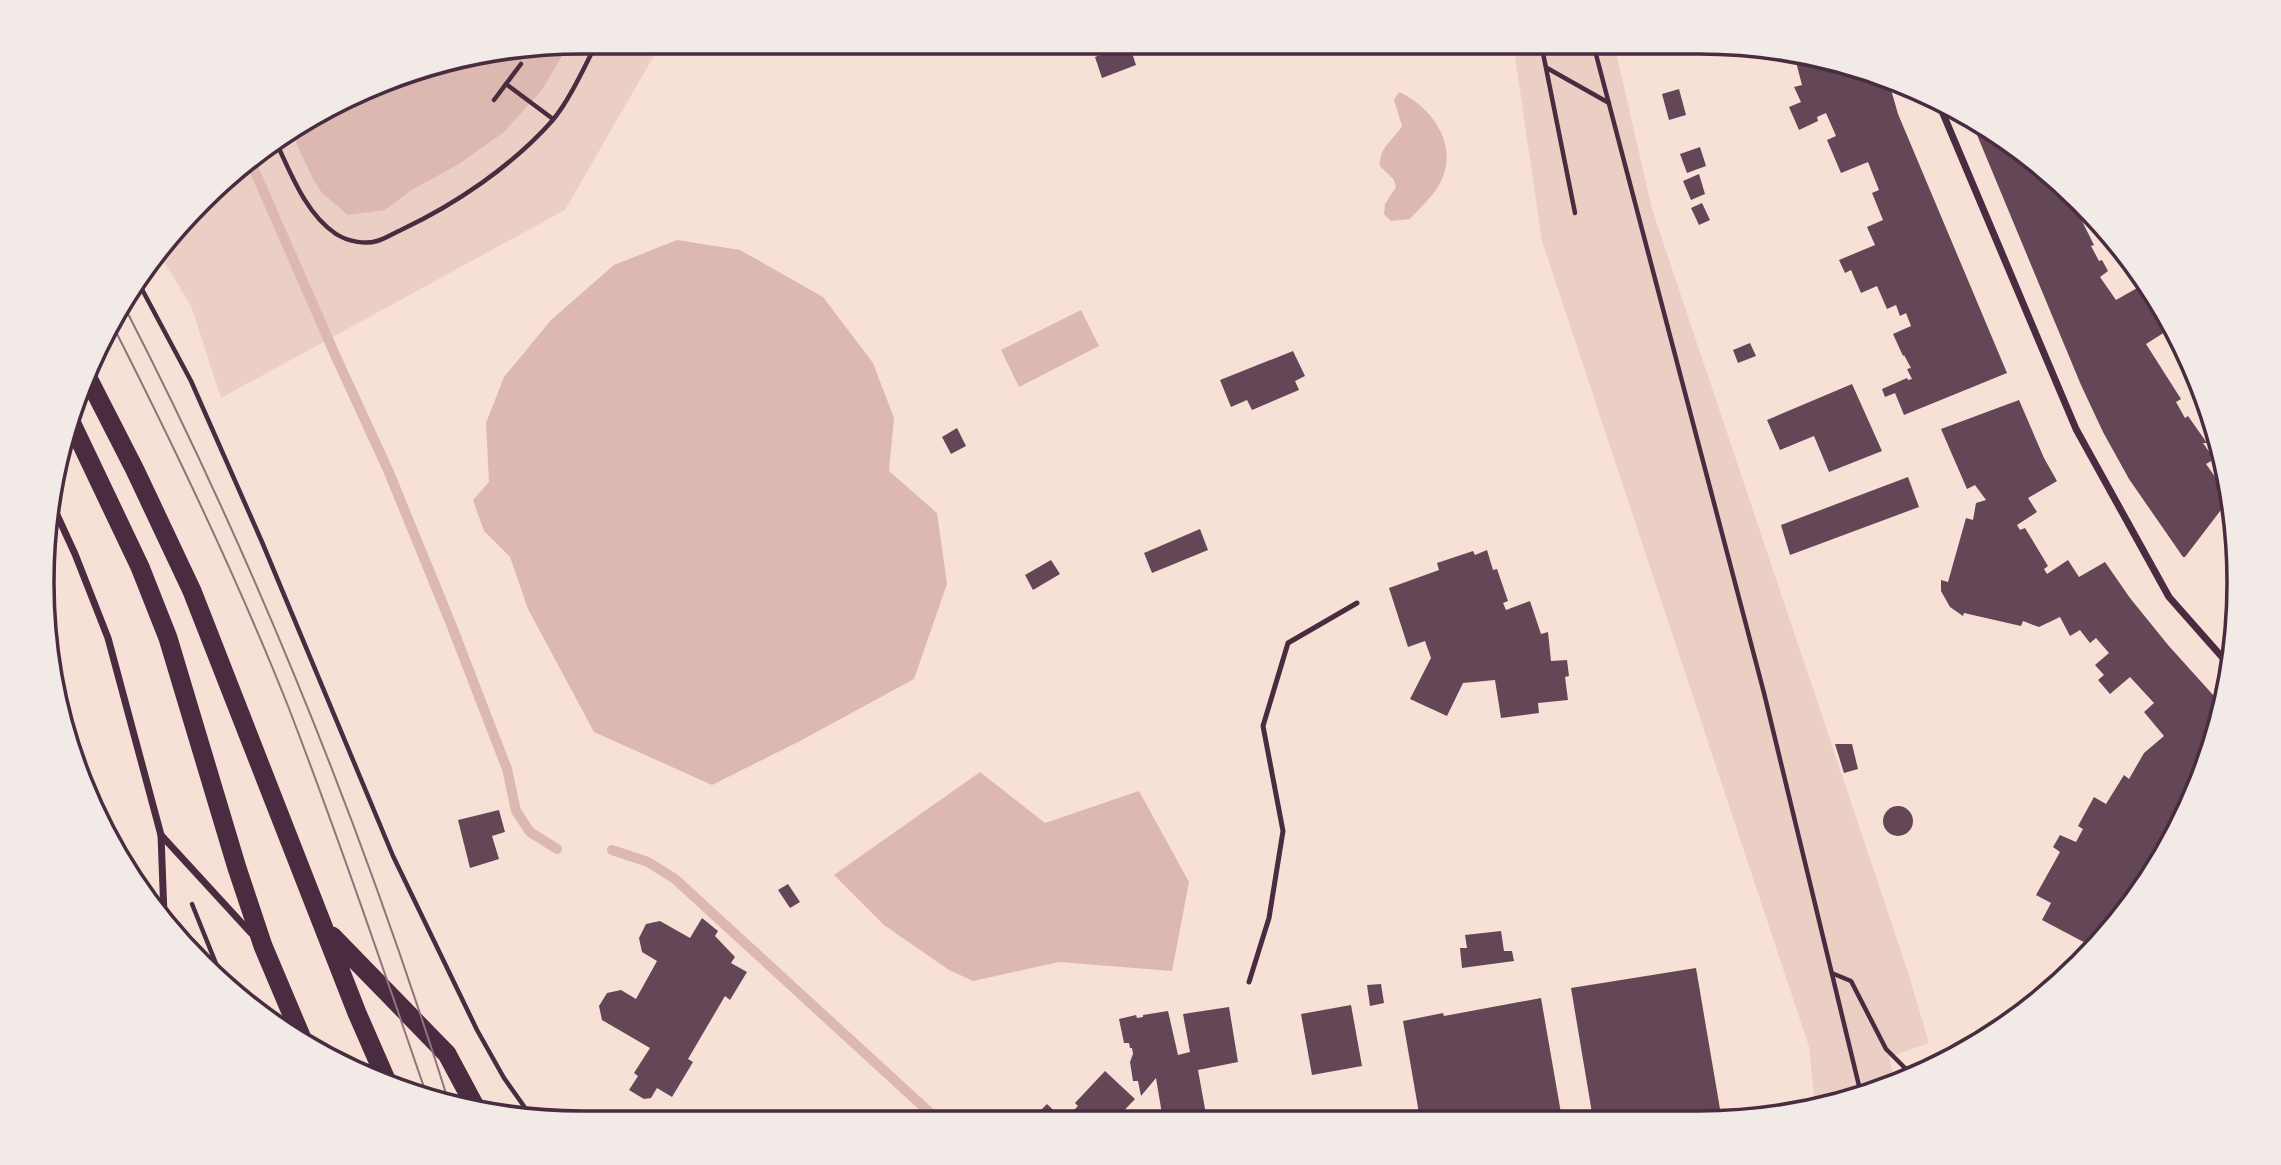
<svg xmlns="http://www.w3.org/2000/svg" width="2281" height="1165" font-family="'Exo 2',sans-serif">
  <style>
    .green { fill: #ebcfc5 }
    .water { fill: #dcb8b0 }
    .lines { fill: none; stroke-linecap: round; stroke-linejoin: round }
    .stream { stroke: #dcb8b0; stroke-width: 10 }
    .building { fill: #644757 }
    .path { stroke: #4a2c40; stroke-width: 4.5 }
    .service { stroke: #4a2c40; stroke-width: 5 }
    .minor { stroke: #4a2c40; stroke-width: 7 }
    .trunk { stroke: #4a2c40; stroke-width: 19 }
    .tram { stroke: #8f747c; stroke-width: 2 }
    .rim { fill: none; stroke: #4a2c40; stroke-width: 3.5 }
  </style>
  <rect width="100%" height="100%" fill="#f7e1d7"/>
  <g class="green">
    <path d="M583,42h79l-97,168 -344,188 -30,-92 -33,-54 18,-26 77,-72 155,-83z"/>
    <path d="M1513,43h101l38,166 255,760 22,74 -40,14 7,27 -81,22 -6,-59 -267,-806z"/>
  </g>
  <g class="water">
    <path d="M569,44l-27,46 -38,42 -45,32 -49,27 -25,19 -37,5 -26,-22 -8,-12 -18,-38 2,-13 110,-59z"/>
    <path d="M1399,92c34,15 62,56 40,93 -7,12 -19,23 -29,34l-19,2 -7,-7 1,-10 11,-17 -2,-7 -14,-14c-2,-17 14,-27 22,-40l-8,-26z"/>
    <path d="M677,240l63,10 83,47 50,66 21,55 -5,53 48,42 10,71 -33,95 -114,62 -88,44 -118,-53 -66,-123 -18,-52 -26,-26 -11,-31 16,-18 -3,-59 18,-46 47,-57 63,-55z"/>
    <path d="M1081,310l18,36 -80,41 -18,-37z"/>
    <path d="M980,772l65,51 94,-32 50,91 -17,89 -113,-9 -86,19 -24,-11 -65,-45 -50,-50z"/>
  </g>
  <g class="lines">
    <g class="stream">
      <path d="M249,158l87,199 52,113 63,154 56,145 9,42 14,21 27,17"/>
      <path d="M612,850l36,12 27,17 264,242"/>
    </g>
  </g>
  <g class="building">
    <path d="M1129,44l7,21 -34,13 -7,-21z"/>
    <path d="M1815,57l23,3 50,19 10,35 109,259 -103,42 -9,-22 -10,4 -3,-8 25,-11 1,2 4,-1 -5,-10 4,-1 -7,-13 -1,1 -10,-22 18,-8 -5,-13 -6,3 -4,-11 -9,4 -10,-23 -16,7 -10,-23 -6,3 -6,-13 36,-15 -8,-18 16,-7 -11,-27 7,-3 -11,-28 -27,11 -14,-33 9,-4 -10,-23 -9,4 1,4 -19,9 -10,-23 12,-5 -7,-15 8,-2 -6,-23z"/>
    <path d="M1679,89l7,26 -17,5 -7,-26z"/>
    <path d="M1970,118l57,35 50,47 5,16 -2,1 14,28 -3,1 8,15 3,-1 6,11 -8,6 16,23 30,-17 20,29 7,15 -27,17 35,55 -5,3 9,16 3,-2 19,27h-4l7,10 1,8 -5,3 17,24 -4,2 8,12 -42,55h-2l-54,-78 -26,-47 -22,-47z"/>
    <path d="M1700,147l6,19 -19,7 -7,-19z"/>
    <path d="M1699,174l6,20 -14,6 -8,-19z"/>
    <path d="M1702,203l8,17 -11,5 -8,-17z"/>
    <path d="M1750,343l6,13 -18,7 -5,-13z"/>
    <path d="M1293,351l12,25 -10,5 4,9 -47,20 -5,-10 -16,7 -11,-27z"/>
    <path d="M1852,384l30,67 -53,21 -15,-36 -34,14 -13,-30z"/>
    <path d="M2019,400l25,58 13,23 -29,17 9,14 -20,13 3,5 5,-2 23,38 -4,3 3,5 21,-14 11,17 26,-15 25,36 38,47 55,61 -2,16 -38,99 -78,118 -10,9 -53,-28 9,-17 -15,-8 24,-43 -7,-5 7,-12 16,7 7,-13 -5,-3 16,-29 12,7 18,-29 5,4 15,-26 20,-17 -20,-24 10,-9 -24,-26 -20,17 -12,-14 6,-5 -9,-10 14,-12 -13,-15 -6,5 -10,-13 -10,6 -10,-19 -21,10 -16,-6 -2,5 -57,-13 -1,3 -13,-9 -9,-16v-11l7,2 18,-64 7,2 3,-17 10,-3 -11,-15 -8,4 -26,-60z"/>
    <path d="M957,428l9,18 -15,8 -9,-17z"/>
    <path d="M1908,477l11,30 -129,48 -9,-30z"/>
    <path d="M1200,529l8,21 -56,23 -8,-20z"/>
    <path d="M1487,550l6,20 4,-1 11,32 -5,2 3,7 24,-9 11,33 7,-2 3,29 16,-1 2,16 -4,1 3,23 -30,3 1,10 -38,5 -6,-38 -32,3 -16,33 -37,-17 21,-41 -6,-17 -17,6 -19,-59 50,-18 -2,-7 36,-12 2,4z"/>
    <path d="M1051,560l9,14 -27,16 -8,-15z"/>
    <path d="M1835,744h17l6,25 -14,4z"/>
    <circle cx="1898" cy="821" r="15"/>
    <path d="M499,810l6,22 -13,4 7,23 -29,9 -12,-48z"/>
    <path d="M788,884l12,18 -10,6 -12,-18z"/>
    <path d="M702,918l16,13 -3,5 20,21 -4,6 16,9 -17,28 -5,-4 -37,63 5,3 -21,35 -15,-9 -6,10 -7,1 -15,-9 9,-14 -4,-3 16,-25 -48,-28 -3,-14 8,-13 14,-3 15,9 21,-38 -15,-9 -3,-14 7,-14 14,-3 30,17z"/>
    <path d="M1501,931l3,20h8l2,10 -52,7 -2,-20h7l-2,-13z"/>
    <path d="M1696,968l24,141 -58,10h-69l-22,-131z"/>
    <path d="M1381,984l3,19 -14,3 -3,-21z"/>
    <path d="M1541,998l21,121h-142l-17,-98 40,-8 1,3z"/>
    <path d="M1351,1005l11,61 -50,9 -11,-61z"/>
    <path d="M1229,1007l9,55 -40,8 9,50h-44l-7,-42 -15,18 -3,-15h-5l-3,-19 3,-8 -1,-6h-2l-1,-5h-5l-5,-24 17,-4 1,3 6,-1v-2l25,-4 10,44 12,-3 -7,-38z"/>
    <path d="M1105,1071l30,28 -20,21h-84l16,-16 17,16 14,-14 -3,-3z"/>
  </g>
  <g class="lines">
    <g class="path">
      <path d="M1541,43l34,170"/>
      <path d="M1593,43l171,650 97,401"/>
      <path d="M1547,68l62,35"/>
      <path d="M506,84l47,35"/>
      <path d="M494,100l27,-36"/>
      <path d="M276,142c15,32 30,72 60,92 11,7 29,11 41,7 8,-2 17,-8 24,-11 55,-26 111,-64 151,-109 17,-20 33,-55 45,-79"/>
      <path d="M137,280l54,101 71,161 131,314 84,174 27,48 29,41"/>
      <path d="M54,473l5,10"/>
      <path d="M192,904l31,77"/>
      <path d="M1834,974l17,7 35,68 19,19 16,5"/>
    </g>
    <path class="service" d="M1249,982l20,-64 14,-87 -20,-105 25,-83 69,-40"/>
    <g class="minor">
      <path d="M1936,97l140,332 93,168 61,69"/>
      <path d="M52,504l23,50 33,84 53,197 90,98"/>
      <path d="M161,835l3,80"/>
    </g>
    <g class="trunk">
      <path d="M89,380l46,90 57,121 165,422 31,71"/>
      <path d="M72,424l68,143 28,71 69,230 26,78 38,90"/>
      <path d="M332,936l115,118 30,56"/>
    </g>
    <g class="tram">
      <path d="M122,302c133,258 241,527 328,804"/>
      <path d="M111,322c64,126 125,253 177,384 50,130 95,262 140,393"/>
    </g>
  </g>
  <path d="M0 0H2281V1165H0ZM582 54H1699A528 528 0 0 1 2227 582V583A528 528 0 0 1 1699 1111H582A528 528 0 0 1 54 583V582A528 528 0 0 1 582 54Z" fill="#f1eae7" fill-rule="evenodd"/>
  <path class="rim" d="M582 54H1699A528 528 0 0 1 2227 582V583A528 528 0 0 1 1699 1111H582A528 528 0 0 1 54 583V582A528 528 0 0 1 582 54Z"/>
</svg>
